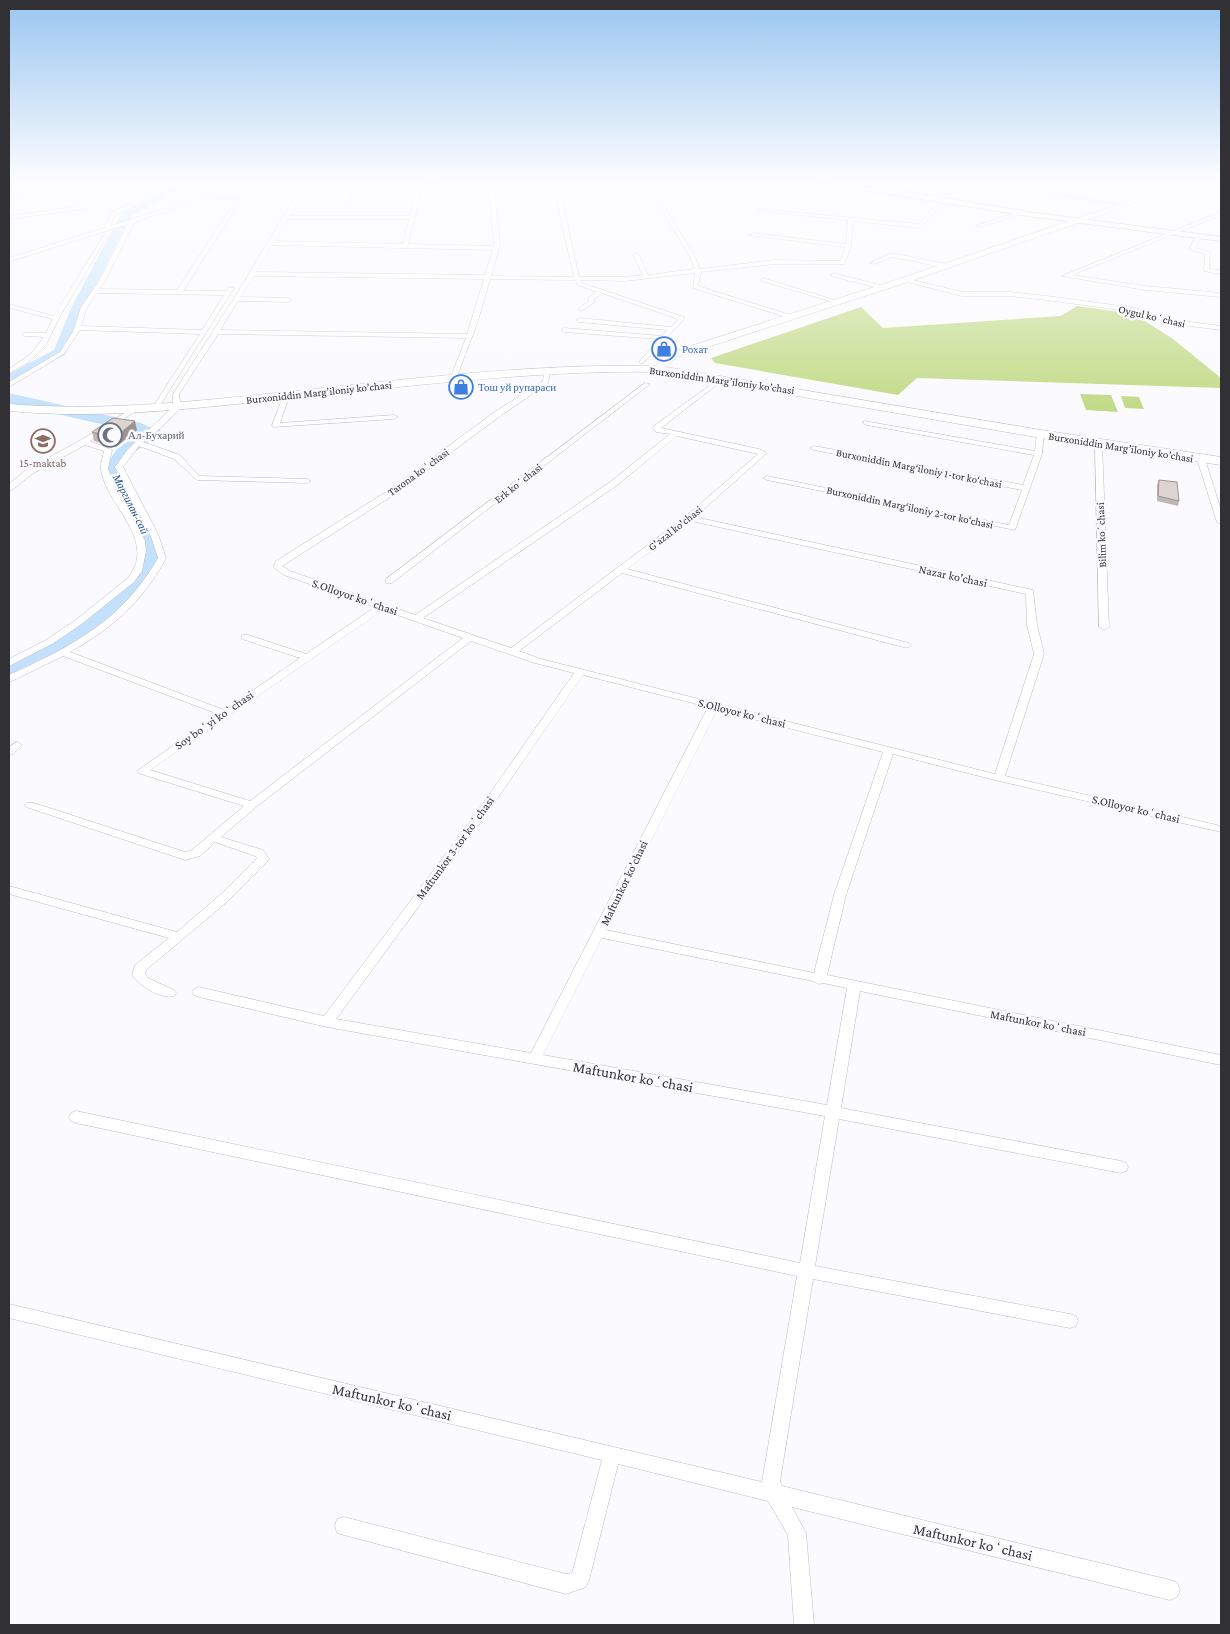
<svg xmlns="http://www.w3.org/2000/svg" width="1230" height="1634" font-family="'Crimson Pro',serif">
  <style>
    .green { fill: #c1da85 }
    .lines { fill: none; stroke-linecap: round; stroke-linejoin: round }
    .river { fill: #c3e1fd; fill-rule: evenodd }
    .street-casing { stroke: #bbbbc5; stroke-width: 1 }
    .secondary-casing { stroke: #bbbbc5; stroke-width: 2 }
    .primary-casing { stroke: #bbbbc5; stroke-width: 1 }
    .street { fill: #fff; fill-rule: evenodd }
    .secondary { fill: #fff; fill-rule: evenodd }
    .primary { fill: #fff; fill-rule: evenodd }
    .wall { fill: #c0b6b4 }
    .shaded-wall { fill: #9c9492 }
    .building { fill: #dfd4d1; stroke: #9c9492 }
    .labels { text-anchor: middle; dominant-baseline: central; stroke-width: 5; stroke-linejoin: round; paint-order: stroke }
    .far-street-label { font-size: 11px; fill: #313135; stroke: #fbfbff }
    .far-shop-label { font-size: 11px; fill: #366cbe; stroke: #fbfbff; text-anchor: start }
    .far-worship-label { font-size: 11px; fill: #5b616d; stroke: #fbfbff; text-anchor: start }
    .far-education-label { font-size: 11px; fill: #785e54; stroke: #fbfbff }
    .far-water-label { font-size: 11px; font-style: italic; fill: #144d78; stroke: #fbfbff }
    .street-label { font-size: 12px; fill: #313135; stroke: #fbfbff }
    .near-street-label { font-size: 15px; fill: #313135; stroke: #fbfbff }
  </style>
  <rect width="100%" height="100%" fill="#fbfbff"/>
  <g class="green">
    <path d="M1077,306l57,8 39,25 48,39v10l-304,-10 -19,17 -183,-32 -4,-5 150,-51 22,21 178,-12z"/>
    <path d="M1080,394l31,1 7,17 -32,-2z"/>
    <path d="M1121,396l18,1 5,12 -19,-1z"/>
  </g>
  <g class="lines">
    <g class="river">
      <path d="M179,183h13l-61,33 -45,90 -21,49 -56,29v-10l45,-24 18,-44 50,-94z"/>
      <path d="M9,393l132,30 8,4 10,1 2,3 -2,3 -31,23 -7,11 42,83c-7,13 -13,28 -23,39 -25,29 -95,76 -131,85v-14c38,-19 91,-47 118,-80 7,-9 12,-20 18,-30l-40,-83 11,-18 24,-17 -131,-30z"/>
    </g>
    <g class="street-casing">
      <g id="street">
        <path d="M91,183h12l-37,6 23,17v2l-80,11v-3l74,-10 -22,-16 -52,7v-2z"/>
        <path d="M173,183h6l-64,32 -5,11 136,-43h7l-119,39 -28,58 -7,9 78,1 60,-91h-23l-2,-2 30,1 -59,93h43l3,-4 5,1 -72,114 -3,8 -6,-1 3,-7 44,-68 -120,-4 -16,24 -55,33v-5l51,-30 13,-20 8,-25 19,-27 28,-56 -117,37 -2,1v-4l95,-30 7,-15zM97,293l127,2 -22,35 -121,-4 6,-19z"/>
        <path d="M285,183l21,2 13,-2 -14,6 -15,27h120l9,-33h4l-15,61 86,2 -5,-61 -63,-2h132l21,94h45l19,-2 -10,-20 3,-2 3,2 9,20 47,-6 -6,-14 -40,-66 3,-6h4l-3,6 41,66 6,14 75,-9 65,1 5,-14 -96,-12 3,-2 94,11 2,-24 -89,-9 -2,-2 162,15 15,-17 20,-6 2,1 -18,7 -18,19 -67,-7 -2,26 -7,17h-69l-74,8 -3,14 96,30v2l-2,1 -99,-31 2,-15 -71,8 -43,-1 1,3 102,34 1,1 -43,46 -3,-2 20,-23 -95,-7 -3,-2 3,-2 98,8 5,-6 -88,-8 -3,-2 3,-2 92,9 7,-8 -76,-26 -8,6 1,3 -12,8h-4v-2l10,-7 -1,-3 9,-6 -19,-7 -3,-5 -85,-1 -13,45 -21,55 -3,2 -3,-2 16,-41 -248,-4 -39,60 2,13 -16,17 -22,18 37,13 19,21 108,3 4,2 -4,2 -110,-3 -23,-21 -35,-13 -16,21 35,67 8,24c-23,43 -53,70 -96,94l154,58 76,-52 -58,-19v-4h6l58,19 69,-47 -91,-32 -11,-8 3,-6 113,-71 104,-77 50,-32 1,-9 3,-2 3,2 -2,11 -49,34 -104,77 -113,72 8,5 125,44 195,-133 60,-48 -14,-2 -3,-4 1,-2 67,-49 2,1v2l-62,48 98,21 8,4 -72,64 338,73 4,35 7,29 -39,122 216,50v6l-222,-51 -106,-27 -47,141 -19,80 394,80v10l-361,-74 -19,117 280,53 5,2 2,4 -2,4 -5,2 -282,-54 -24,147 255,48 6,2 2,5 -2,5 -6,2 -257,-49 -33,202 2,5 388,94 7,3 3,7 -3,7 -7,3 -378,-93 14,26 8,92h-20l-6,-90 -20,-34 -150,-37 -29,116 -3,7 -20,7 -222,-59 -7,-2 -2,-7 2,-7 7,-2 222,57 6,-1 2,-7 28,-106 -593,-142v-14l753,178 35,-206 -721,-153 -5,-2 -2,-4 2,-4 5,-2 724,152 25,-147 -498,-89 -128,-30 -5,-2 -2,-3 2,-3 5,-2 125,29 151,-201 99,-142 -39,-10 -64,-22 -215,166 -35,30 42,13 6,9 -2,3 -39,39 -82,69 -1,4 3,4 26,12 2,3 -2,3c-12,4 -36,-11 -42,-21l3,-10 34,-27 -160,-44v-8l168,46 43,-37 37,-37 -2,-2 -40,-14 -15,14 -15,4 -159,-53 -2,-2 2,-2h8l151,49 7,-2 52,-44 -106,-33 -1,-2 81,-57 -155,-58 -51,25 -3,1v-7c62,-28 114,-55 149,-117l-8,-24 -35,-67 13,-18 45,-42v-13l65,-102 63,-105zM494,185h59l21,92 -83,-1 9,-31zM288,219h121l-6,25 -129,-3zM272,245l221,5 -8,25 -229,-3zM254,276l230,3 -17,55 -247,-4 18,-29 51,1 3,-2 -3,-2 -49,-1zM677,436l81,18 -72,62 -175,132 -88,-30 193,-132zM691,521l335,73 1,31 7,29 -39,120 -454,-115 -22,-8 103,-78 281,74h6l2,-2 -2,-2 -282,-74zM383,610l80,28 -213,163 -100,-31zM583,675l125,32 -177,346 -195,-34 147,-200zM717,710l166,42 -49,143 -20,78 -208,-43zM602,938l211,43 6,3 4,-1 24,5 -20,117 -284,-50z"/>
        <path d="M356,183h4l-7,20 -4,1z"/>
        <path d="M965,183h4l-5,7 -34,9 -2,-1 32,-10z"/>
        <path d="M978,183h11l140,22 -2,1z"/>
        <path d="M1018,212l4,1 -41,14 -5,-1z"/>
        <path d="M1221,212v3l-149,60 73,11 76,7v4l-76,-7 -83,-14z"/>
        <path d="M104,235l3,2 -48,81 -13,27 -17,17 -20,11v-4l22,-15 13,-17 -19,-1 -2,-1v-2h23l7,-14 -44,-11v-4l45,12z"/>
        <path d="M1197,235l5,1 -7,12 15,4 -1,17 12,1v4l-17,-3 1,-17 -16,-5z"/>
        <path d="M891,253l56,11 3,2 -3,2 -55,-11 -17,7 -5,-1z"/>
        <path d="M833,273l51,13 1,1 -3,2 -51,-13z"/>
        <path d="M905,278l57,14h48l37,4 88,12 40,12 46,6v4l-47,-6 -40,-12 -87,-12 -37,-4h-48l-59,-15z"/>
        <path d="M762,279h4l75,23 -5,1 -74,-22z"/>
        <path d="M645,383l5,1 -258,199h-6v-4z"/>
        <path d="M287,392l3,2 -10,29 114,-8 4,2 -4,2 -121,8 -1,-2 12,-31z"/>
        <path d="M133,408l6,1 -49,32 22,9 -4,19 9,22 28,50 1,10 -4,20 -8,11 -51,41 -31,21 -43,22v-7l37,-19 31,-21 51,-41c30,-38 -21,-71 -27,-108 -1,-5 2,-13 3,-19l-19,-6 -53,29 -20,16h-3v-6l17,-14 55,-30z"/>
        <path d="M864,421l171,30 2,-17 7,-2 -2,22 -27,76 -248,-50 -4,-2 4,-2 242,49 13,-35 -208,-40 -4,-2 4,-2 209,39 11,-30 -167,-30 -4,-2z"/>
        <path d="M1095,441l7,2 7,184 -5,3 -5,-3z"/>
        <path d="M1198,457l7,2 16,51v14l-4,-2 -20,-63z"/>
        <path d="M17,742l5,3 -9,9 -4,1v-8z"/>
      </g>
    </g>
    <g class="secondary-casing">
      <path id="secondary" d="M819,183l71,6 145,24 186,24v4l-186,-24z"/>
    </g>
    <g class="primary-casing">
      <path id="primary" d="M1181,183h12l-285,99 -231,75 -11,10 375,63 180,27v8l-180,-27 -383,-66c-131,-2 -262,16 -392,29 -86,9 -171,18 -257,10v-7c86,7 171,-1 257,-10 129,-13 260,-31 389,-28l14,-13 233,-75z"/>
    </g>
    <use href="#street" class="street"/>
    <use href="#secondary" class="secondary"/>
    <use href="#primary" class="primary"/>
  </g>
  <g class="wall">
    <path d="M137,430l-21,17 -22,-6 -2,-9z"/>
    <path d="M1159,480l20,21 -1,5 -21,-5v-16z"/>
  </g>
  <path class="shaded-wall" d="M135,421l2,9 -21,17 -2,-9z"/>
  <g class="building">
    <path d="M113,418l22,3 -21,17 -22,-6z"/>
    <path d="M1159,480l18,2 2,19 -21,-5z"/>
  </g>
  <linearGradient id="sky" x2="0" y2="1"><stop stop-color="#99c6f0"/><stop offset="0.44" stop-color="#fdfdff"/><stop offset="1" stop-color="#fdfdff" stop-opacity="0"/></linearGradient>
  <rect width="1230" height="412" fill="url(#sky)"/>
  <defs>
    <g id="shop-ring" transform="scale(1.25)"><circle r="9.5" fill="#fbfbff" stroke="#3f7fe0" stroke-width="1.5"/><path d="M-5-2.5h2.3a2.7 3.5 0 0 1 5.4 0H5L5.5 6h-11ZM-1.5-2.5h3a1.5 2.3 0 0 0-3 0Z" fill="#3f7fe0"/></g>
    <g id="mosque-ring" transform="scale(1.25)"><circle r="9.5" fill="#fbfbff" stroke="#6b7280" stroke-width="1.5"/><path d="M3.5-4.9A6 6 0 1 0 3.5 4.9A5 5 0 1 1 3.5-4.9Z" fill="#6b7280"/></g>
    <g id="school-ring" transform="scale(1.25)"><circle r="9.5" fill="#fbfbff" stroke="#8d6e63" stroke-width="1.5"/><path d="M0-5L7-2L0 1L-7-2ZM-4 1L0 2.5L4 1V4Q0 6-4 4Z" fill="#8d6e63"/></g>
  </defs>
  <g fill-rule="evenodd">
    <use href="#shop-ring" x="664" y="349"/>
    <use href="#shop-ring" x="461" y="387"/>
    <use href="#mosque-ring" x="110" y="435"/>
    <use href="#school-ring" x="43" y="441"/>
  </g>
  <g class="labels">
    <g class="far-street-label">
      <text transform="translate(1152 316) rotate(13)">Oygul koʻchasi</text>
      <text transform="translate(722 380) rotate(8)">Burxoniddin Marg’iloniy ko’chasi</text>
      <text transform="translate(319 392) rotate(-6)">Burxoniddin Marg’iloniy ko’chasi</text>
      <text transform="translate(1121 447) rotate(9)">Burxoniddin Marg’iloniy ko’chasi</text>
      <text transform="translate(919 468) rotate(11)">Burxoniddin Marg‘iloniy 1-tor ko‘chasi</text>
      <text transform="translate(418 472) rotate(-36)">Tarona koʻchasi</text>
      <text transform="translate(518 483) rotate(-38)">Erk koʻchasi</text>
      <text transform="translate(910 507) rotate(12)">Burxoniddin Marg‘iloniy 2-tor ko‘chasi</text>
      <text transform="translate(675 528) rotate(-38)">G'azal ko'chasi</text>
      <text transform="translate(1101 535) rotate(-92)">Bilim koʻchasi</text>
    </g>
    <g class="far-shop-label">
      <text x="682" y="349">Рохат</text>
      <text x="478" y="387">Тош уй рупараси</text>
    </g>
    <g class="far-worship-label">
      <text x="128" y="435">Ал-Бухарий</text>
    </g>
    <g class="far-education-label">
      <text x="43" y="463">15-maktab</text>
    </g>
    <g class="far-water-label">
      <text transform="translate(131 504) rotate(63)">Маргилан-сай</text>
    </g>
    <g class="street-label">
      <text transform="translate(953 576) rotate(12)">Nazar ko'chasi</text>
      <text transform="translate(355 597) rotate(19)">S.Olloyor koʻchasi</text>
      <text transform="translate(742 713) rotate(14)">S.Olloyor koʻchasi</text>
      <text transform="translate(214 720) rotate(-35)">Soy boʻyi koʻchasi</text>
      <text transform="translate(1136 809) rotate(13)">S.Olloyor koʻchasi</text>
      <text transform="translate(455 848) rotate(-54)">Maftunkor 3-tor koʼchasi</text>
      <text transform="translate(624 883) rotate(-64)">Maftunkor ko'chasi</text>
      <text transform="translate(1038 1023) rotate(11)">Maftunkor koʻchasi</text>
    </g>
    <g class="near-street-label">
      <text transform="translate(633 1077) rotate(10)">Maftunkor koʻchasi</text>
      <text transform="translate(392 1402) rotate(13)">Maftunkor koʻchasi</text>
      <text transform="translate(973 1542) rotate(13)">Maftunkor koʻchasi</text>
    </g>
  </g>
  <rect width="1230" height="1634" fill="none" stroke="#313135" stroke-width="20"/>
</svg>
